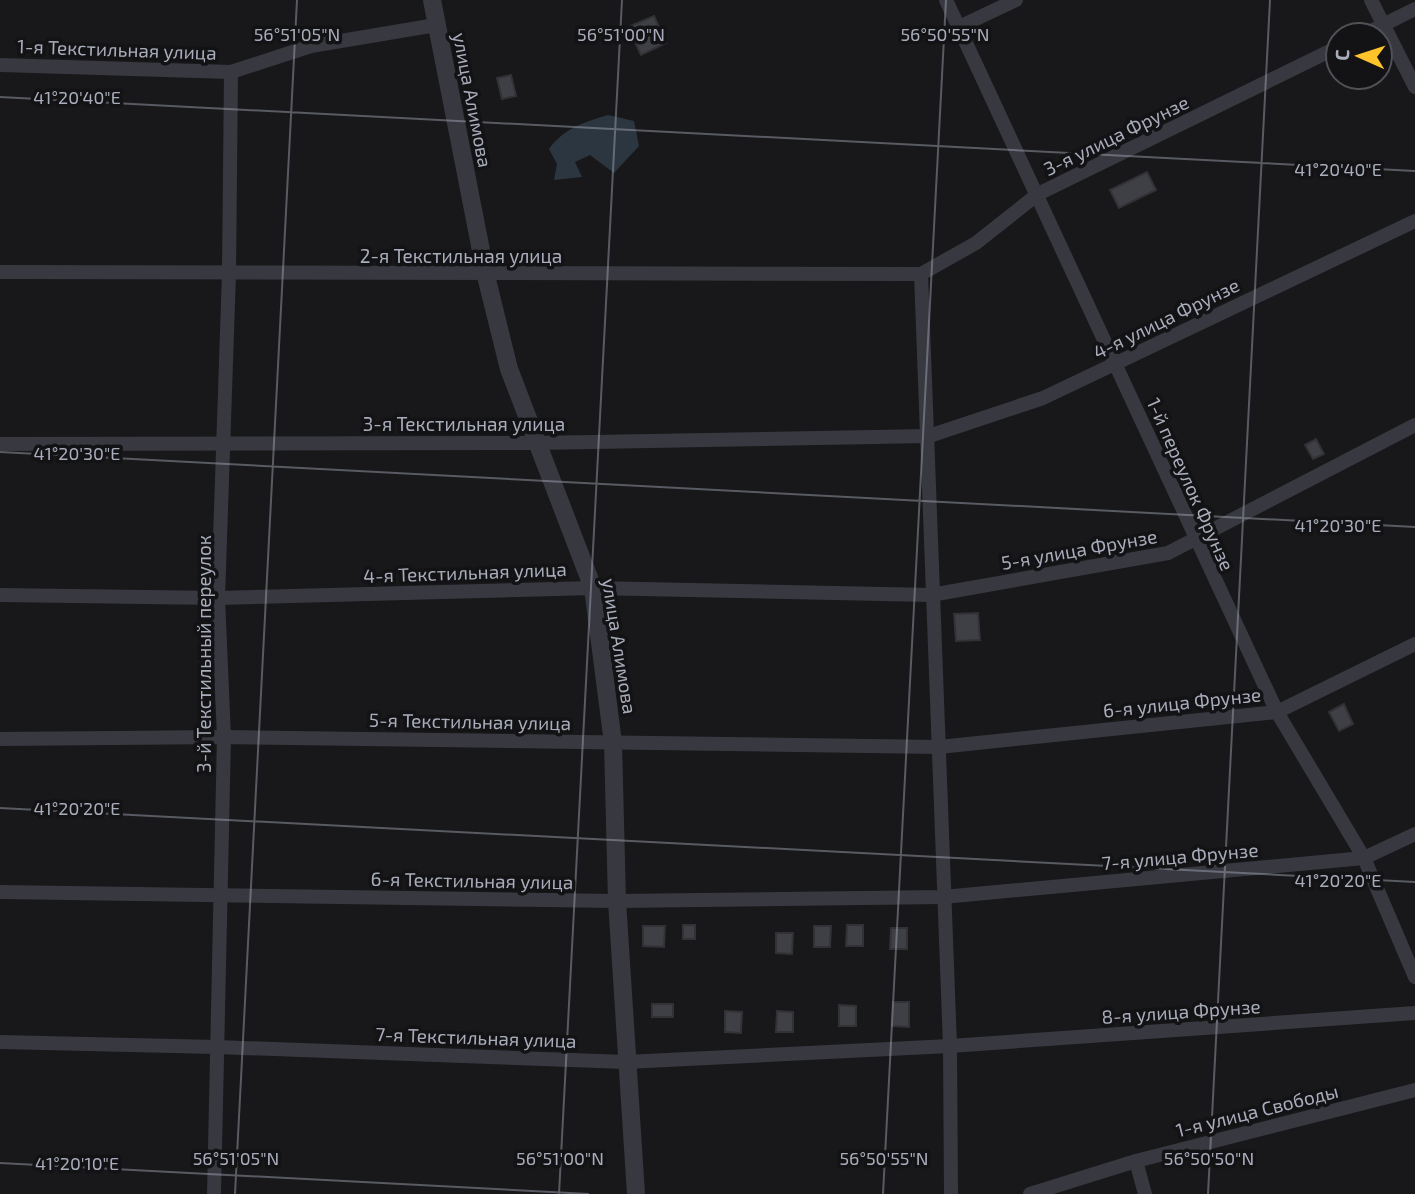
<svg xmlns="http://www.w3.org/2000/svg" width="1415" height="1194" font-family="'Exo 2',sans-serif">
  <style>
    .water { fill: #2c3640 }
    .building { fill: #3f4045; stroke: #323236; stroke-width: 2 }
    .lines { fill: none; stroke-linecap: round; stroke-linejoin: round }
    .minor { stroke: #383940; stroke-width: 14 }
    .tertiary { stroke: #383940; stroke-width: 18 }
    .ticks { fill: none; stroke: #a9adbb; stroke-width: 2; stroke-opacity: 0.45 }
    .labels { text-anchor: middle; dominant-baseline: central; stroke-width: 7; stroke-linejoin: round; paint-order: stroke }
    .street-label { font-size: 19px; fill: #a9adbb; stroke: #131315 }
    .ticks-label { font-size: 18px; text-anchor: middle; fill: #a9adbb; stroke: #131315; stroke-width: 7; stroke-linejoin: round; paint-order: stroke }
  </style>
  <rect width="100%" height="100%" fill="#18181a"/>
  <path class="water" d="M608,115l26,6 5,25 -25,27 -24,-18 -15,7 7,15 -28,3 3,-16 -8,-15c15,-21 36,-27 59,-34z"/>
  <g class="building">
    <path d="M654,16l12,27 -25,12 -13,-28z"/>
    <path d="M511,75l5,21 -14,3 -5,-21z"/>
    <path d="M1147,172l9,18 -37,18 -9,-18z"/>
    <path d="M1316,439l8,15 -11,5 -8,-14z"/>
    <path d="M978,613l2,27 -24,1 -2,-27z"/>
    <path d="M1344,704l9,20 -14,7 -10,-19z"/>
    <rect x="683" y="925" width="12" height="14"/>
    <path d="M847,925h16v21h-17z"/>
    <path d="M643,926h22l-1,21 -21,-1z"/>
    <path d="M814,926h17l-1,21h-16z"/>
    <path d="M891,928h16v21h-17z"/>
    <path d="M776,933h17l-1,21 -16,-1z"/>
    <path d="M893,1002h16v25l-17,-1z"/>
    <rect x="652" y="1004" width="21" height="13"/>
    <path d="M839,1005l17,1v20h-17z"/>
    <path d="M725,1011l17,1 -1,21 -16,-1z"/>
    <path d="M777,1011l16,1v20h-17z"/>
  </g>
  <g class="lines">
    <g class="minor">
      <path d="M946,0l331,712 87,146 51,119"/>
      <path d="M1371,0l44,87"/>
      <path d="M959,27l57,-27"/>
      <path d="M1363,35l52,-26"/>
      <path d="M0,65l231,7 80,-26 125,-21"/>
      <path d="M0,272l921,2 55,-31 62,-49 300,-147"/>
      <path d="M921,274l29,772 1,148"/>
      <path d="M0,444l536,-1 393,-7 114,-38 372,-177"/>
      <path d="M0,595l218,3 375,-10 338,7 237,-42 247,-128"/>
      <path d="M0,739l224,-2 715,10 338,-35 138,-68"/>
      <path d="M0,892l617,9 326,-4 421,-39 51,-24"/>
      <path d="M0,1042l217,5 409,15 324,-16 465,-33"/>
      <path d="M1136,1161l9,33"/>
      <path d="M214,1194l10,-457 -6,-139 11,-325 2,-201"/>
      <path d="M1030,1194l106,-33 279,-71"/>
    </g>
    <path class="tertiary" d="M432,0l54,276 23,93 84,219 20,155 4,158 19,293"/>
  </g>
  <path class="ticks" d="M0,97l1415,74M0,452l1415,75M0,808l1415,74M0,1163l589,31M235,1194l62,-1194M559,1194l63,-1194M883,1194l63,-1194M1208,1194l62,-1194"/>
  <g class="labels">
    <g class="street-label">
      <text transform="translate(117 49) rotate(2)">1-я Текстильная улица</text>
      <text transform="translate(473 100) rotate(79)">улица Алимова</text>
      <text transform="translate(1116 135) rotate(-26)">3-я улица Фрунзе</text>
      <text x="461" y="255">2-я Текстильная улица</text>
      <text transform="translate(1166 318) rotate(-26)">4-я улица Фрунзе</text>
      <text x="464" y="423">3-я Текстильная улица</text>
      <text transform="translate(1191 484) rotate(66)">1-й переулок Фрунзе</text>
      <text transform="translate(1079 549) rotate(-10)">5-я улица Фрунзе</text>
      <text transform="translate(465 572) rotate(-2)">4-я Текстильная улица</text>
      <text transform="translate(620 646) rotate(81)">улица Алимова</text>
      <text transform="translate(203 654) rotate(-90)">3-й Текстильный переулок</text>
      <text transform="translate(1182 702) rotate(-6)">6-я улица Фрунзе</text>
      <text transform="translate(470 721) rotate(1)">5-я Текстильная улица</text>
      <text transform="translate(1180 856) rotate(-5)">7-я улица Фрунзе</text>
      <text transform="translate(472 880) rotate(1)">6-я Текстильная улица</text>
      <text transform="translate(1181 1011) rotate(-4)">8-я улица Фрунзе</text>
      <text transform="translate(476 1037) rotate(2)">7-я Текстильная улица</text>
      <text transform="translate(1257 1110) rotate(-14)">1-я улица Свободы</text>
    </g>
  </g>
  <g class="ticks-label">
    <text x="297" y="41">56°51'05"N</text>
    <text x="621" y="41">56°51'00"N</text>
    <text x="945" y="41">56°50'55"N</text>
    <text x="77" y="104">41°20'40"E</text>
    <text x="1338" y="176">41°20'40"E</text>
    <text x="77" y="460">41°20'30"E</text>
    <text x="1338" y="532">41°20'30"E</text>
    <text x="77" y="815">41°20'20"E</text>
    <text x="1338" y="887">41°20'20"E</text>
    <text x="236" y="1165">56°51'05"N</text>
    <text x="560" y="1165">56°51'00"N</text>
    <text x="884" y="1165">56°50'55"N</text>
    <text x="1209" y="1165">56°50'50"N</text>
    <text x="77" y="1170">41°20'10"E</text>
  </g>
  <g transform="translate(1359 56) rotate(273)"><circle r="33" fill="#131315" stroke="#4f5157" stroke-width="2"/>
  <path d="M0-5L12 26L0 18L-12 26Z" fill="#ffc32b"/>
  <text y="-10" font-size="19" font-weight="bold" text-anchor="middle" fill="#a9adbb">С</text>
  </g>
</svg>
